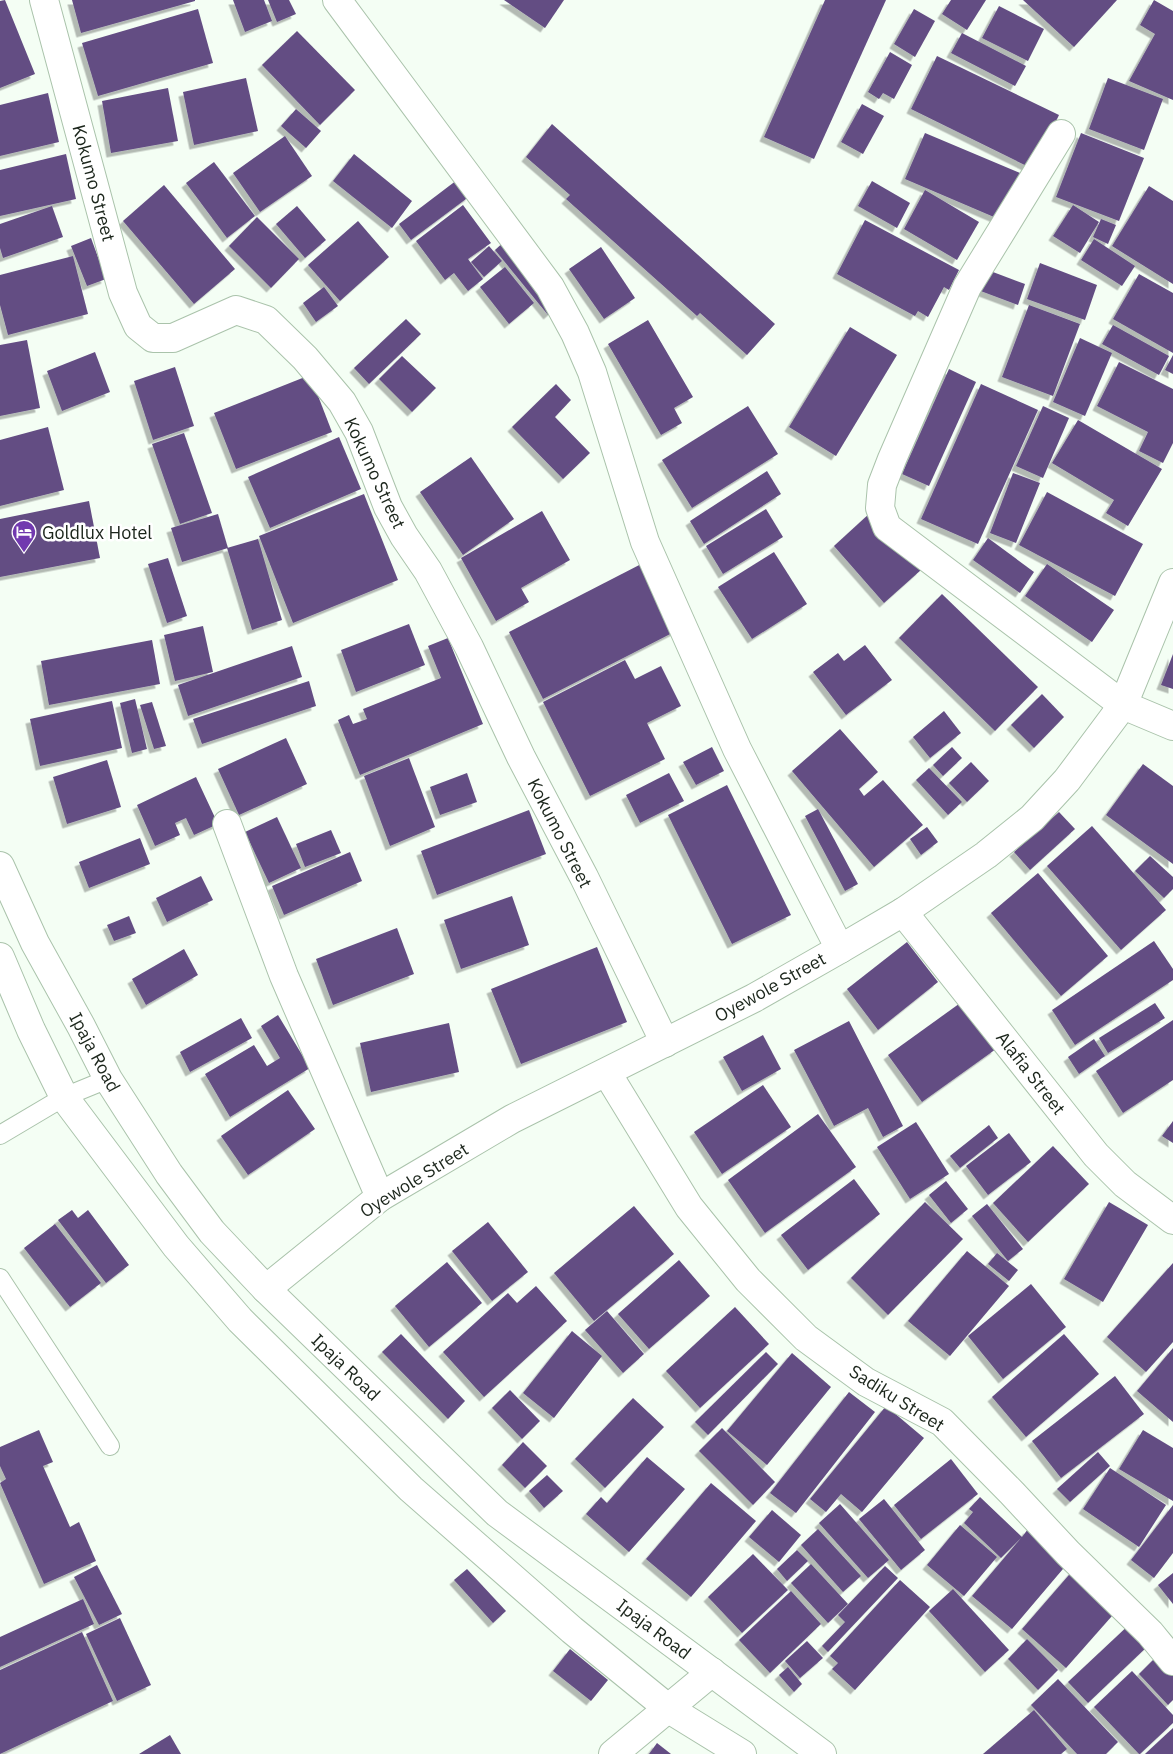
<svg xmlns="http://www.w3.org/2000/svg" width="1173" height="1754" font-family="'IBM Plex Sans',sans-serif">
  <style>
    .building { fill: #634d83; filter: url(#shadow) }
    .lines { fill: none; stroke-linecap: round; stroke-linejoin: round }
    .service-casing { stroke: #aac3ab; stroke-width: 20 }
    .minor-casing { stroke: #aac3ab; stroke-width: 30 }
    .secondary-casing { stroke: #aac3ab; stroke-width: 30 }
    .service { stroke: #fff; stroke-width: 18 }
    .minor { stroke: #fff; stroke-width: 28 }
    .secondary { stroke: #fff; stroke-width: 28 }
    .labels { text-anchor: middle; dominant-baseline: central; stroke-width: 5; stroke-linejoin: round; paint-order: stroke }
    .street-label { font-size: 18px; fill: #1b251b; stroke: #fff }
    .poi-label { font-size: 18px; fill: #1b251b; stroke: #fff; text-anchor: start }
  </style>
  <defs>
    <filter id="shadow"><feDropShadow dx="-4.5" dy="4.5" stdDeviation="0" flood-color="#0004"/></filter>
  </defs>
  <rect width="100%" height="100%" fill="#f4fef4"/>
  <g class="building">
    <path d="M5,0l30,74 -35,14v-87z"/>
    <path d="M72,0h123v1l-114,32z"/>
    <path d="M233,0h31l8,21 -27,11z"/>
    <path d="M268,0h21l7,14 -19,8z"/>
    <path d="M504,0h60l-19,28z"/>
    <path d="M825,0h61l-72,159 -50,-22z"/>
    <path d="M951,0h35l-19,30 -25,-16z"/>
    <path d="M1023,0h94l-43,47z"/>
    <path d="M1154,0l19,11v89l-44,-19 26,-47 -15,-9z"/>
    <path d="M999,6l45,23 -16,32 -46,-23z"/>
    <path d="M198,9l15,54 -115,33 -16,-53z"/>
    <path d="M914,9l21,12 -20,36 -21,-13z"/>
    <path d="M297,31l58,59 -35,35 -58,-60z"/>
    <path d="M962,33l64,33 -11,20 -64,-33z"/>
    <path d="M890,52l22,13 -18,34 -11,-6 -4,6 -11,-7z"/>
    <path d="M937,56l122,59 -26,54 -122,-60z"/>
    <path d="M246,78l12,53 -64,14 -11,-53z"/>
    <path d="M1108,78l55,21 -19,51 -55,-21z"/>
    <path d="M168,88l10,53 -67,12 -9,-52z"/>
    <path d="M48,93l11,49 -59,14v-51z"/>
    <path d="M862,104l22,12 -21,38 -22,-12z"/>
    <path d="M296,109l25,22 -15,17 -25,-22z"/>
    <path d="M552,124l223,200 -28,31 -47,-42 -3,3 -131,-117 4,-4 -44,-38z"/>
    <path d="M925,133l95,40 -19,47 -96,-41z"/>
    <path d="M1081,133l63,25 -25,63 -63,-24z"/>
    <path d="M285,136l27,40 -52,36 -27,-39z"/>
    <path d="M66,154l10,45 -76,17v-46z"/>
    <path d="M354,154l58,47 -20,27 -59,-47z"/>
    <path d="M214,162l41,54 -28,22 -41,-55z"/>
    <path d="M457,180l13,16 -59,44 -12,-16z"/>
    <path d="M872,181l38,22 -13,25 -39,-22z"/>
    <path d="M164,185l71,84 -41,35 -71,-83z"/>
    <path d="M1149,186l24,15v83l-61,-38z"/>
    <path d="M925,190l54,32 -22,38 -53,-31z"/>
    <path d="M463,205l28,38 -23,16 15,20 -15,12 -14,-18 -9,7 -29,-39z"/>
    <path d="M1073,205l26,17 -19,31 -27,-17z"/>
    <path d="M52,206l11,31 -60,21 -3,-10v-24z"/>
    <path d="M297,206l29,34 -21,18 -29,-34z"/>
    <path d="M257,217l42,42 -28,29 -42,-42z"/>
    <path d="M1101,219l15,6 -8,19 -15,-7z"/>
    <path d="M865,220l94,50 -10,20 -5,-3 -16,30 -10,-6 -3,5 -78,-42z"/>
    <path d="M358,221l31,36 -49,44 -32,-36z"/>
    <path d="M91,238l15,41 -19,7 -16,-40z"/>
    <path d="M1094,239l41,27 -13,20 -41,-26z"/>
    <path d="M505,241l52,66 -9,8 -53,-65z"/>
    <path d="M489,246l13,15 -18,16 -13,-15z"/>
    <path d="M601,247l34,51 -31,21 -35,-50z"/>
    <path d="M73,256l15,58 -80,21 -8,-30v-30z"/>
    <path d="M1040,263l57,22 -12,35 -58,-21z"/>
    <path d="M505,267l29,36 -25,21 -29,-37z"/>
    <path d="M985,269l40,15 -7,21 -40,-15z"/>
    <path d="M1139,274l34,19v60l-60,-34z"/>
    <path d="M324,287l14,19 -22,16 -13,-19z"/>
    <path d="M1029,305l51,19 -27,72 -51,-19z"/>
    <path d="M406,319l15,15 -52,50 -15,-16z"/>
    <path d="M648,320l45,77 -19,11 8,15 -21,12 -53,-91z"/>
    <path d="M1113,325l56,31 -10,19 -57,-31z"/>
    <path d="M850,327l47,28 -61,101 -47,-29z"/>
    <path d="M1080,338l32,15 -27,63 -32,-14z"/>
    <path d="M27,340l13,68 -40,8v-71z"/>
    <path d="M95,352l15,40 -48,19 -15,-40z"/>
    <path d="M1173,355v19l-8,-4z"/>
    <path d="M402,356l34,32 -24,24 -33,-33z"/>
    <path d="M1119,362l54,27v54l-10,20 -24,-12 9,-19 -51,-26z"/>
    <path d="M175,367l19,59 -41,14 -19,-59z"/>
    <path d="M949,369l27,13 -47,104 -27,-12z"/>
    <path d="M310,375l22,57 -96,37 -22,-56z"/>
    <path d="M556,384l15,16 -16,17 35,36 -27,26 -51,-52z"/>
    <path d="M981,384l57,26 -60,134 -57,-25z"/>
    <path d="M748,406l30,48 -86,54 -30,-48z"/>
    <path d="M1043,406l26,12 -26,60 -27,-12z"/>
    <path d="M1078,420l84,49 -34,57 -22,-13 8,-13 -62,-37z"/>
    <path d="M48,427l16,63 -64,16v-66z"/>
    <path d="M184,433l28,80 -32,11 -28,-80z"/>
    <path d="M339,437l22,52 -91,39 -22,-51z"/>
    <path d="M471,457l43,62 -51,36 -43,-63z"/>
    <path d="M767,471l14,23 -77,50 -14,-23z"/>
    <path d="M1013,473l27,10 -24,60 -26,-10z"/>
    <path d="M1047,492l96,52 -28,52 -96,-51z"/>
    <path d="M364,494l34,86 -105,43 -34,-87z"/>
    <path d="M89,501l11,57 -100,19v-58z"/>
    <path d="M766,509l17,28 -60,37 -17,-28z"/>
    <path d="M542,511l28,49 -49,28 8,14 -33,19 -35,-63z"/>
    <path d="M870,513l51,57 -37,33 -50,-57z"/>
    <path d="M218,514l10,34 -46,14 -11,-34z"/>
    <path d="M988,538l46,34 -14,21 -47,-33z"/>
    <path d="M258,539l24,81 -30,10 -25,-82z"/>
    <path d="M774,552l33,52 -55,35 -34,-52z"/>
    <path d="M168,558l19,58 -20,7 -19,-59z"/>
    <path d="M649,560l33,68 -139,71 -34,-67z"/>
    <path d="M1047,564l67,46 -22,32 -67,-46z"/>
    <path d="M942,594l96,93 -43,44 -96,-93z"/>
    <path d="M409,624l16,41 -69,27 -15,-42z"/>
    <path d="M203,626l10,46 -38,9 -11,-46z"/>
    <path d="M448,638l35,86 -123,51 -22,-55 11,-5 4,9 14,-5 -4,-10 78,-31 -13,-32z"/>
    <path d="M152,640l8,44 -111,21 -8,-44z"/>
    <path d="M865,645l27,35 -46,35 -33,-43 25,-19 6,8z"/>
    <path d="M292,646l10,31 -114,39 -10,-31z"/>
    <path d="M1173,654v35l-12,-4z"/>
    <path d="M625,660l10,19 26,-13 20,40 -34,17 18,36 -75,37 -47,-94z"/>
    <path d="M309,681l7,25 -114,38 -9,-25z"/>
    <path d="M1042,694l22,23 -30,31 -23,-23z"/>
    <path d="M135,699l12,50 -15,4 -12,-50z"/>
    <path d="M112,701l10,47 -82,18 -10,-47z"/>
    <path d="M152,702l14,44 -12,3 -14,-44z"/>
    <path d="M944,711l17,22 -31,25 -17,-21z"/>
    <path d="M840,729l38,43 -19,17 5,7 19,-16 40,45 -49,42 -82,-96z"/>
    <path d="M286,738l21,46 -68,31 -21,-46z"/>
    <path d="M712,747l12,24 -28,14 -13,-23z"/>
    <path d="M952,747l10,11 -19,18 -10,-11z"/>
    <path d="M409,758l26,69 -45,19 -26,-70z"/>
    <path d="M107,760l14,47 -54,17 -14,-47z"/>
    <path d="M971,762l18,19 -22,21 -18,-19z"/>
    <path d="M1143,764l30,22v78l-67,-49z"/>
    <path d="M929,768l33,34 -14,13 -32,-35z"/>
    <path d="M467,773l10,29 -37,13 -10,-28z"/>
    <path d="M669,773l15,28 -44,22 -14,-28z"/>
    <path d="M196,777l22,47 -24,11 -8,-17 -11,5 5,12 -25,11 -18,-41z"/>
    <path d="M727,785l64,130 -59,29 -64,-129z"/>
    <path d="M818,809l40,75 -13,7 -40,-75z"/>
    <path d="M529,810l17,44 -109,41 -16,-44z"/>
    <path d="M1059,812l16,17 -45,41 -16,-18z"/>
    <path d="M277,817l24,51 -32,15 -24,-51z"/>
    <path d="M1092,826l74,84 -45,40 -74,-84z"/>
    <path d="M927,827l11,15 -17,13 -11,-16z"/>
    <path d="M331,830l10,23 -36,14 -9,-23z"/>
    <path d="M140,838l10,26 -61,24 -10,-26z"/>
    <path d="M350,852l12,29 -78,34 -12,-29z"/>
    <path d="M1150,856l23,21v12l-9,9 -29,-27z"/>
    <path d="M1038,873l70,83 -47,40 -70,-83z"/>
    <path d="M201,876l12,24 -46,22 -11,-24z"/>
    <path d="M512,896l17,49 -68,24 -17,-49z"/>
    <path d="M129,916l7,17 -22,8 -7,-16z"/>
    <path d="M397,928l17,46 -81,31 -17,-46z"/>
    <path d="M1154,941l19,28v11l-98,65 -23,-35z"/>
    <path d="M907,942l31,40 -60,48 -31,-41z"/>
    <path d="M597,947l30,75 -106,42 -30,-75z"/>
    <path d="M184,949l14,26 -52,30 -14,-26z"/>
    <path d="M963,1001l33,48 -74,53 -34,-47z"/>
    <path d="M1155,1003l10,15 -57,35 -9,-15z"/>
    <path d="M278,1015l32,53 -80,49 -25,-43 49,-29 13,21 13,-8 -19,-32z"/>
    <path d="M241,1018l11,20 -62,34 -10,-20z"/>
    <path d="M1173,1020v60l-50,33 -27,-42z"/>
    <path d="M849,1021l54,105 -20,11 -15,-29 -34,18 -40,-76z"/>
    <path d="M449,1023l10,49 -88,20 -11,-49z"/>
    <path d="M763,1035l18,34 -39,22 -19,-34z"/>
    <path d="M1094,1039l11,17 -26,18 -11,-17z"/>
    <path d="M763,1085l28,42 -69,47 -28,-42z"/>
    <path d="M288,1090l27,39 -67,46 -27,-39z"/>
    <path d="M818,1114l38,53 -91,66 -37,-53z"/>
    <path d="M1173,1121v22l-11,-7z"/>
    <path d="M916,1122l33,52 -39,25 -33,-52z"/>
    <path d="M989,1125l9,13 -38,30 -10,-12z"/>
    <path d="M1009,1133l22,29 -43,33 -22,-29z"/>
    <path d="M1053,1146l36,38 -61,58 -35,-39z"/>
    <path d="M854,1179l26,35 -72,56 -27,-35z"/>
    <path d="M946,1181l22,28 -17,14 -22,-28z"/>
    <path d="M925,1202l38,37 -75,76 -37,-37z"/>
    <path d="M1109,1202l39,23 -45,77 -39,-23z"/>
    <path d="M987,1204l36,45 -15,12 -36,-45z"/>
    <path d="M634,1206l40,48 -80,67 -40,-48z"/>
    <path d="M72,1210l6,8 10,-8 41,55 -23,18 -48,-63z"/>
    <path d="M488,1222l40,50 -36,29 -40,-50z"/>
    <path d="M55,1224l46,59 -31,24 -46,-59z"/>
    <path d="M967,1251l42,35 -59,70 -42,-35z"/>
    <path d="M997,1253l21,17 -9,11 -21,-17z"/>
    <path d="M679,1260l31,36 -61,53 -31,-35z"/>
    <path d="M447,1262l35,41 -53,44 -34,-41z"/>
    <path d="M1173,1263v79l-27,30 -39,-35z"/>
    <path d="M1031,1284l35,43 -63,52 -35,-43z"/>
    <path d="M536,1286l31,35 -83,76 -41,-45 65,-59 9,10z"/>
    <path d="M735,1307l34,37 -69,64 -34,-37z"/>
    <path d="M607,1311l37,43 -21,19 -38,-43z"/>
    <path d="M572,1331l30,25 -48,62 -31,-25z"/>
    <path d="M401,1334l64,67 -17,18 -66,-67z"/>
    <path d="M1064,1334l35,40 -73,63 -34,-40z"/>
    <path d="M1173,1348v74l-36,-31z"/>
    <path d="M766,1352l12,12 -70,71 -13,-13z"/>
    <path d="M792,1353l39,34 -64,78 -40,-34z"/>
    <path d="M1115,1376l29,38 -83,64 -29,-37z"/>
    <path d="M510,1390l30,31 -18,18 -30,-31z"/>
    <path d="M849,1392l26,20 -79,101 -26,-20z"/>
    <path d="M633,1398l31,29 -59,61 -30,-29z"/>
    <path d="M886,1406l38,32 -62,74 -21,-18 -15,18 -16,-13z"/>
    <path d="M722,1428l53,54 -22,23 -54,-54z"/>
    <path d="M39,1430l14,32 -10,4 27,61 9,-5 17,39 -52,23 -44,-101 6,-4 -6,-13v-19z"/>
    <path d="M1143,1430l30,18v53l-54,-32z"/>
    <path d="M523,1442l24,24 -22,22 -23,-23z"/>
    <path d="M1098,1452l12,14 -40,36 -13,-13z"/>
    <path d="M647,1457l38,32 -56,63 -43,-38 15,-17 6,6z"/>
    <path d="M951,1459l27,35 -57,45 -27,-34z"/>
    <path d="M1110,1468l56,37 -27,42 -56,-38z"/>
    <path d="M547,1475l16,16 -19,17 -15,-17z"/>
    <path d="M711,1483l45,38 -65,76 -45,-38z"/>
    <path d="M980,1497l42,40 6,-8 40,34 -56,66 -40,-33 49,-58 -20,20 -37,-35 9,-11 -4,-3z"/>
    <path d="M884,1499l41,51 -24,20 -42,-51z"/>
    <path d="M840,1504l49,56 -21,18 -49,-55z"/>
    <path d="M1173,1505v48l-19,25 -23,-18z"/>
    <path d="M772,1510l29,25 -22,27 -30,-25z"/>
    <path d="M960,1525l37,32 -33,39 -37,-31z"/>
    <path d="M818,1529l43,47 -18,16 -42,-47z"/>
    <path d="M797,1550l11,11 -21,20 -10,-12z"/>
    <path d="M753,1554l35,36 -46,43 -34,-36z"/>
    <path d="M811,1564l37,40 -20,19 -37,-40z"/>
    <path d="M97,1565l25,49 -23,11 -25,-48z"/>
    <path d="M885,1566l13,12 -70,74 -6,-6 23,-24 -7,-7z"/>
    <path d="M1075,1568l44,40 -53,60 -44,-39z"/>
    <path d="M467,1569l39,42 -13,12 -39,-43z"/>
    <path d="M1173,1573v31l-15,-19z"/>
    <path d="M900,1580l30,27 -75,83 -23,-21 6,-6 -8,-7z"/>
    <path d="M953,1589l56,61 -24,22 -56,-61z"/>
    <path d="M791,1591l30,33 -51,49 -31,-33z"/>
    <path d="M83,1599l11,25 -94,43v-30z"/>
    <path d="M120,1618l31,67 -34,16 -31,-67z"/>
    <path d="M1131,1623l19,21 -62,59 -20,-21z"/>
    <path d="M82,1632l31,69 -113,53v-84z"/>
    <path d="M1027,1639l31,31 -20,20 -30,-31z"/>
    <path d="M807,1641l16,17 -23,20 -15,-17z"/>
    <path d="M570,1649l38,31 -17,21 -38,-30z"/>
    <path d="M1157,1656l16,17v27l-5,5 -29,-31z"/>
    <path d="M788,1667l14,17 -8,8 -15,-17z"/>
    <path d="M1132,1671l41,44v8l-33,31h-1l-45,-47z"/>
    <path d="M1058,1679l60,63 -12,12h-29l-46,-49z"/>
    <path d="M1034,1710l33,39 -6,5h-78z"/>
    <path d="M1173,1728v26h-28z"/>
    <path d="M170,1735l11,19h-42z"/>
    <path d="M657,1743l14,11h-22z"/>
  </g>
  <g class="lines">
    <g class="service-casing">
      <g id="service">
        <path d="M0,1135l64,-38 44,-18"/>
        <path d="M0,1278l110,168"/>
      </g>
    </g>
    <g class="minor-casing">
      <g id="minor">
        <path d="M44,0l79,293 15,33 15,12h20l63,-28 30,10 39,38 37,44 17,30 29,75 16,29 24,35 41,76 52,110 63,120 81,166"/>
        <path d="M337,0l213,287 25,46 17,39 53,170 92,207 103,200"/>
        <path d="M1061,134l-94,153 -75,172 -10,26 -2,23 7,19 236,178 50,21"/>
        <path d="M227,824l57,152 96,221"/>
        <path d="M903,912l193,243 29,29 48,36"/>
        <path d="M607,1073l82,134 59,73 58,58 60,44 76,40 70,71 56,60 82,80 23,28"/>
        <path d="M266,1289l114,-92 132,-78 242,-121 86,-49 63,-37 83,-57 46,-37 35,-38 56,-75 50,-122"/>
        <path d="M613,1754l99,-82"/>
      </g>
    </g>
    <g class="secondary-casing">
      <g id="secondary">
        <path d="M0,866l35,77 46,83 27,53 61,95 43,58 54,57 231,224 325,241"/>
        <path d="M0,957l31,73 33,67 112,149 64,74 171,169 161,141 97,79 73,45"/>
      </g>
    </g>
    <use href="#service" class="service"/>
    <use href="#minor" class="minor"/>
    <use href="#secondary" class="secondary"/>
  </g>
  <defs>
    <g id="hotel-pin" transform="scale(1.25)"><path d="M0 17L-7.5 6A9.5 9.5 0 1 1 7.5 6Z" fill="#7139af" stroke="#fff"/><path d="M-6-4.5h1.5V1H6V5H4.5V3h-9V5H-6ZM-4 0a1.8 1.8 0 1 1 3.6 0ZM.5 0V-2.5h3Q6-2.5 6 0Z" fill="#fff"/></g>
  </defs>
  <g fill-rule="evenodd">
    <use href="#hotel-pin" x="24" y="532"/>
  </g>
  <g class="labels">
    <g class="street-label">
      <text transform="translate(94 183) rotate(75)">Kokumo Street</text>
      <text transform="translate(375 473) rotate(65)">Kokumo Street</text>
      <text transform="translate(560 833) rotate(63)">Kokumo Street</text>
      <text transform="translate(770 987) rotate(-29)">Oyewole Street</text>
      <text transform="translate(95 1052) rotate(62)">Ipaja Road</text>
      <text transform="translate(1031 1073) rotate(52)">Alafia Street</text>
      <text transform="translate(414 1180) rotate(-32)">Oyewole Street</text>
      <text transform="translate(346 1367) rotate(44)">Ipaja Road</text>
      <text transform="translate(897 1398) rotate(32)">Sadiku Street</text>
      <text transform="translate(654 1629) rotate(37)">Ipaja Road</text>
    </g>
    <g class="poi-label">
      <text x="42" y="532">Goldlux Hotel</text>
    </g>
  </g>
</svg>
